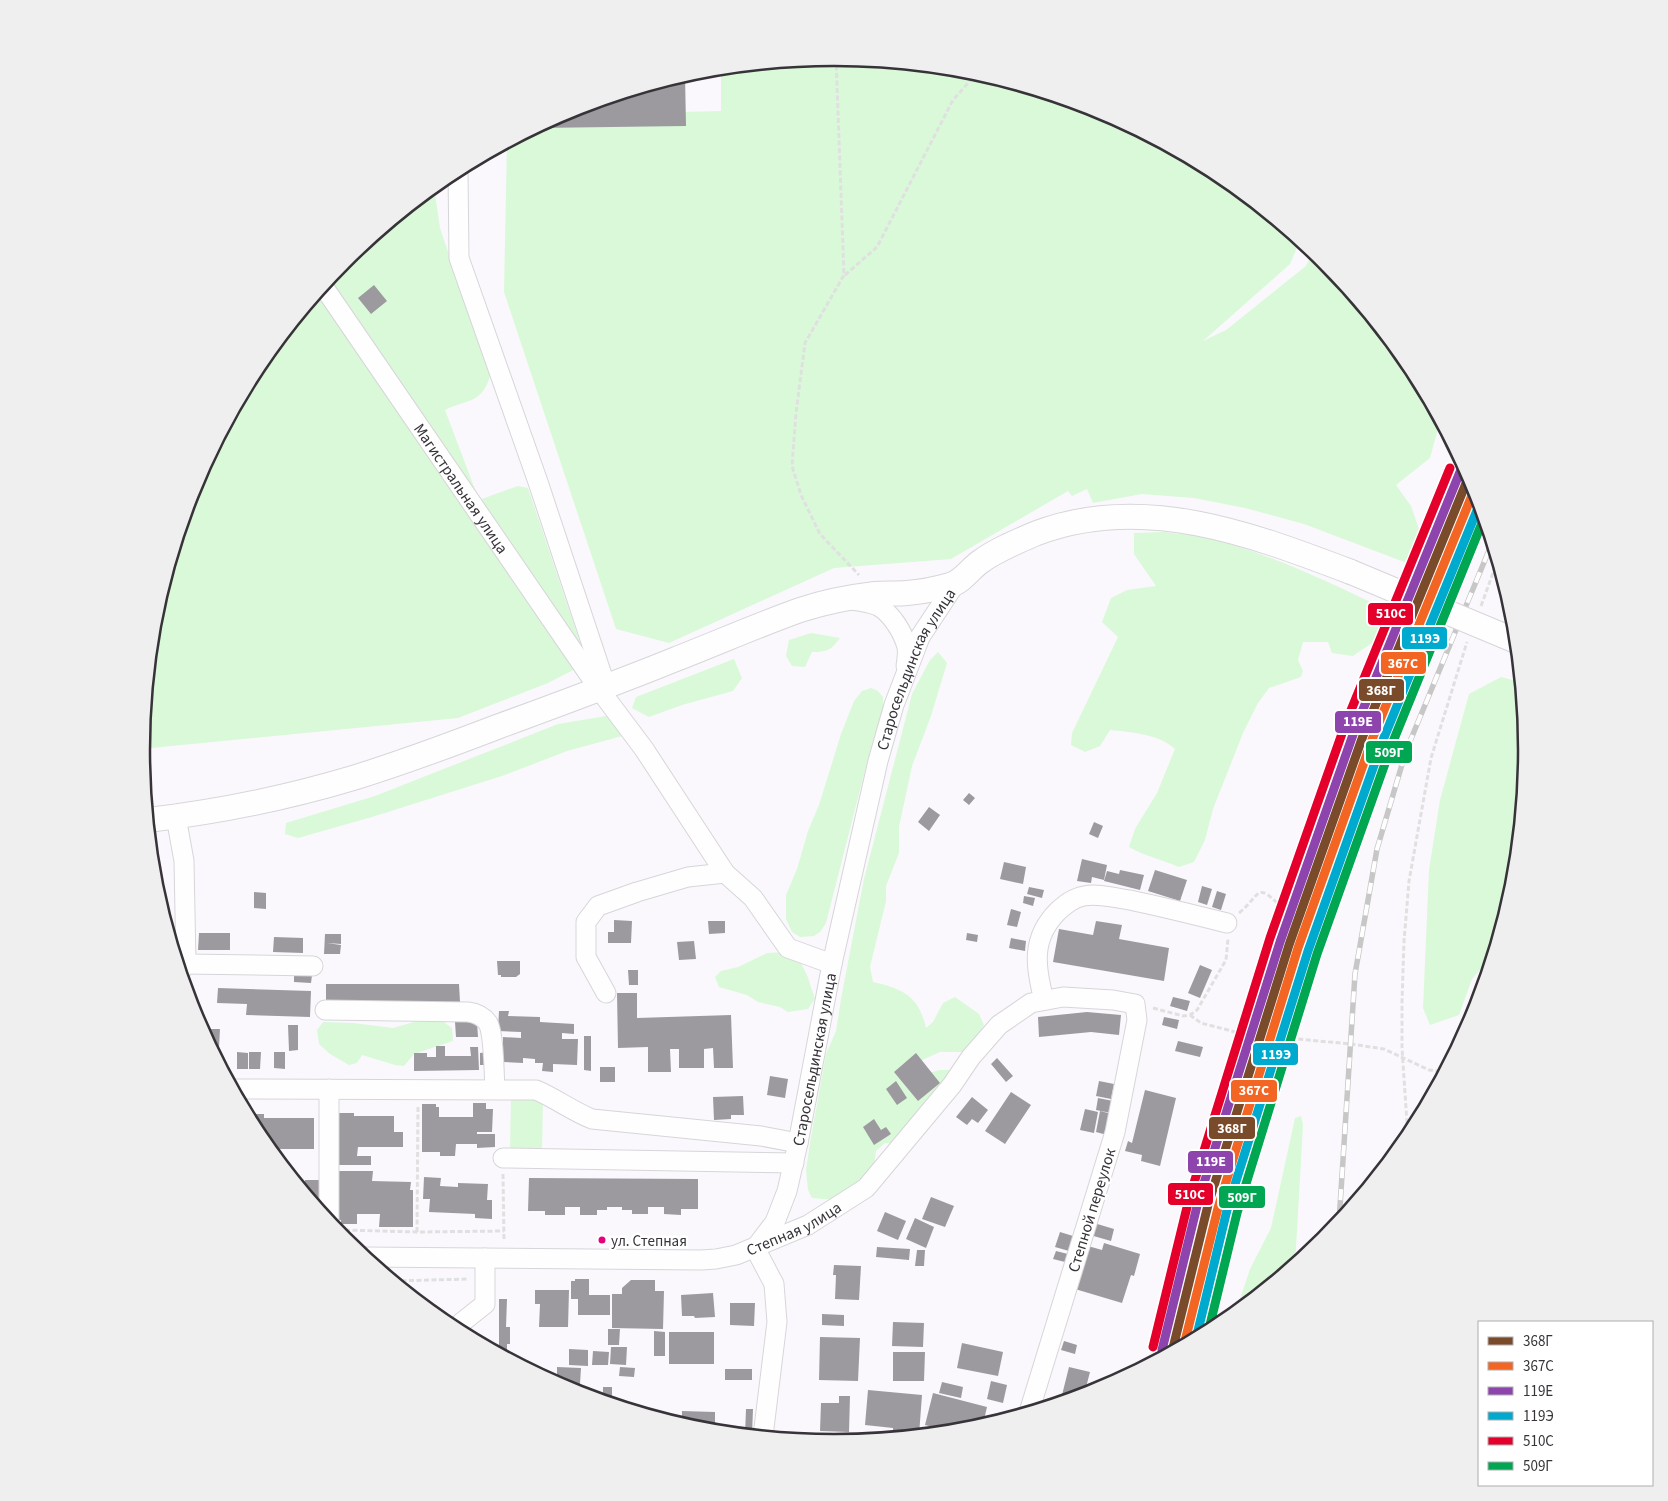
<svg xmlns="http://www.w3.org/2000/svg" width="1668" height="1501" viewBox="0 0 1668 1501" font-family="'Source Sans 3',sans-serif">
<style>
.green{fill:#d9f9d9}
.building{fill:#9c9a9e}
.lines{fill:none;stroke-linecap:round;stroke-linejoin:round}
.minor-casing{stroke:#d7d5d9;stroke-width:21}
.major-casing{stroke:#d7d5d9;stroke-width:26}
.path{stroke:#e0e0e1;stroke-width:3;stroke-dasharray:5 2.5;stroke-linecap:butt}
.minor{stroke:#fefeff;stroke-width:19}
.major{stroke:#fefeff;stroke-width:24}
.rail-casing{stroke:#c7c7c7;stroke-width:5.5}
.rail{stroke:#fff;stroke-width:4;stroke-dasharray:11;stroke-linecap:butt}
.major-bridge-casing{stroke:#d7d5d9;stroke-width:26;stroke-linecap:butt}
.major-bridge{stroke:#fefeff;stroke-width:24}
.rail-1-casing{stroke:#fff;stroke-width:12}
.rail-2-casing{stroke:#fff;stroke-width:12}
.rail-3-casing{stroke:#fff;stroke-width:12}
.rail-4-casing{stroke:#fff;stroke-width:12}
.rail-5-casing{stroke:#fff;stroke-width:12}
.rail-6-casing{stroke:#fff;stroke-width:12}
.rail-1{stroke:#7a4b2a;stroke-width:9}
.rail-2{stroke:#f26522;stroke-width:9}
.rail-3{stroke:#8e44ad;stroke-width:9}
.rail-4{stroke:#00a9ce;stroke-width:9}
.rail-5{stroke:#e4002b;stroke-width:9}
.rail-6{stroke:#00a651;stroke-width:9}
.bus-dot{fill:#e5007d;stroke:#fff;stroke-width:2}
.labels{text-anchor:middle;stroke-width:5;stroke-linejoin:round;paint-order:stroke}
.bus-label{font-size:15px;fill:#373339;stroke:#fff;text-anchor:start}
.street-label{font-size:16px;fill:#373339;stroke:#fff}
.rim{fill:none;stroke:#373339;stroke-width:2.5}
.line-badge{stroke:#fff;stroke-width:2}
.badge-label{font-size:14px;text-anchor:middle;font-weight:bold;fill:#fff}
</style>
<rect width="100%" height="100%" fill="#faf8fc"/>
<path class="green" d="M834,58L969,71L1099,110L1219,174L1300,241L1290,264L1203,341L1226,330L1306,266L1313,251L1324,261L1410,366L1440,421L1430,458L1396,485L1411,506L1419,529L1412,565L1304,524L1245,508L1194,498L1142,494L1093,503L1087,489L1072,496L1068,491L951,559L834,568L669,643L616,629L504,292L507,143L561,115L721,111V69Z
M434,187L440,228L490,376C482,404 467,399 445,410L479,500L518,486L528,488L587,663L548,683L458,718L141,749L154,615L194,485L258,365L344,260Z
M1165,532C1177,534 1191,534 1203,537C1268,552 1328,582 1388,610L1372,643L1353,656L1332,653L1328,642H1303L1298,660L1303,671L1301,677L1269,688L1258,703L1243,733L1213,809L1205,840L1194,862L1179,867C1163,860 1145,856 1129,847L1135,829L1157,793L1175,749C1159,734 1131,732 1110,730L1100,746L1085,752L1071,745L1072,733L1118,637L1102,622L1111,598L1127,590L1156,586L1134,554V533Z
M811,633L840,638C831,650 828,652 812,652L805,667L792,666L786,656L789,640Z
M938,652L947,663L931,716L912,766L899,827V853L886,886V901L870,967L873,982C903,989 919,996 926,1028L933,1022L943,1003L955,997L979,1014L984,1025L975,1040L965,1052H940L920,1061L926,1074L939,1070H955L898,1144L885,1143L876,1151L873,1172L867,1174L835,1200L812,1198L808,1190L806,1170L811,1137L826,1054L836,1031L841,999L864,879L912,694L930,660Z
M734,659L742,678L733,691L682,705L649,717L632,708L636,697Z
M1501,677L1520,682L1527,751L1514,886L1493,955L1472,979L1459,1015L1430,1025L1423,1008L1429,870L1440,800L1469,694Z
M871,688L878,691L883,697V710L872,743L826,923L820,932L814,936L800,937L792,932L786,919V895L797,869L808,831L819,805L841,734L854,701L862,691Z
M606,716L626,735L567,751L505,775L372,817L298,838L285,834L286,823L375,796L558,724Z
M785,952L799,959L807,975L815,999L808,1009L788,1012L780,1007L758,1002L747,995L719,987L715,977L721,971L738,967L767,953Z
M441,1020L452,1028L453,1041L414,1054L404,1066L395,1065L362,1055L357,1063L349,1065L330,1054L319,1044L317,1030L323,1022L353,1023L393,1028L414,1022Z
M511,1097L543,1098L542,1150H510Z
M1301,1116L1303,1125L1295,1265L1235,1314L1250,1269L1271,1228L1295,1118Z"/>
<path class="building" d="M685,75L686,126L535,128L569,110Z
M374,285L387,301L371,314L358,298Z
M969,793L975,798L969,805L963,800Z
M929,807L940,815L929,831L918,822Z
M1094,822L1103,826L1098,838L1089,834Z
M1082,859L1107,865L1104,880L1092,877L1091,883L1077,881Z
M1004,862L1026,867L1023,884L1000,879Z
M1120,870L1144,875L1140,890L1104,881L1107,871L1119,874Z
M1155,870L1187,880L1180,901L1148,891Z
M1202,886L1212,889L1207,905L1198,902Z
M1029,887L1044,890L1042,898L1027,894Z
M1217,891L1226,894L1221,910L1212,907Z
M254,892L266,893V909L254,908Z
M1024,896L1035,898L1033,906L1023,903Z
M1011,909L1021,912L1017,927L1007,925Z
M614,920L632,921L631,943H608V932H614Z
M708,921H725V933L709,934Z
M1096,921L1122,925L1119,939L1169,948L1164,981L1053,962L1059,929L1093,935Z
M199,933H230V950H198Z
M967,933L978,935L977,942L966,940Z
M325,934H341V944L327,943L341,945L340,954H324Z
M274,937L303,938V953L273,952Z
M1011,938L1026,941L1025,951L1009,948Z
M694,941L696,959L679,960L677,942Z
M497,961H520V974L516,977H501V975H498Z
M1200,965L1212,970L1200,998L1188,993Z
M628,970H638V985H629Z
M294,974L312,975L311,983L294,982Z
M326,984H459L460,1002H326Z
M218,988L311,991L310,1017L246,1015L247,1004L217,1003Z
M617,993H637V1018L731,1015L733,1068H714L713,1048L704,1049V1068H679V1049H670L671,1072H648V1047L618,1048Z
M1173,997L1190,1001L1187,1011L1170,1006Z
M499,1011H509L508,1016L540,1017V1022L574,1024V1034L562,1033V1039H578L577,1065L553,1064V1072L542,1071L543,1063H535V1059L523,1058V1063L503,1062V1037L521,1038V1032L498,1031Z
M1087,1012L1121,1015L1119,1035L1091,1032L1039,1037L1038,1017Z
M1164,1017L1179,1020L1177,1029L1162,1025Z
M455,1022H477L478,1037H456Z
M199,1025H203V1029H220L219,1047H210Z
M288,1025H298V1050L289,1051Z
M584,1036H591V1071L584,1070Z
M1178,1041L1203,1047L1200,1057L1175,1051Z
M436,1046H445V1056H471L470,1047H478L479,1070L414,1071V1053H427V1057H436Z
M237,1052L248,1053V1069H237Z
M249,1052H261L260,1069H249Z
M274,1052H285V1069L274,1068Z
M488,1052L489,1065H480V1053Z
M916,1053L940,1083L918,1101L894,1072Z
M997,1058L1013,1076L1006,1082L991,1064Z
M600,1067H615V1082H600Z
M770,1076L788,1079L785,1098L767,1095Z
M896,1081L907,1098L897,1105L886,1089Z
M1099,1081L1114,1084L1111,1099L1096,1096Z
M1145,1090L1176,1098L1160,1166L1141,1161L1142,1155L1125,1151L1128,1141L1132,1143Z
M1011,1092L1031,1105L1005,1144L985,1131Z
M743,1096L744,1115H731V1119L714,1120L713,1097Z
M972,1097L988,1110L978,1123L972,1119L967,1125L956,1117Z
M1098,1098L1113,1101L1111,1113L1096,1110Z
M473,1103H486V1109H493L492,1132H477V1134H495V1147L477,1148V1144H456L455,1156H440V1152H422V1104H436V1107H439V1117H473Z
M1085,1109L1098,1112L1094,1133L1080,1130Z
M1100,1111L1112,1114L1107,1135L1096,1132Z
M338,1113H354V1116H394V1132H403V1147H358L357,1156H371V1165H338Z
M249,1114H264V1118H314V1149H269L258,1135L249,1118Z
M874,1119L881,1130L886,1127L891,1134L874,1145L863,1127Z
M337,1171H373L372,1181L411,1182L410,1190H413V1227H379L380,1214H357V1224H341V1220H338Z
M424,1177L441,1178L440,1186L458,1187V1183L488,1184L487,1200H492V1219L475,1218V1214L429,1212L430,1199H423Z
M529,1178L698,1179V1209H681V1215L664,1214V1207H648V1214H632V1210H622V1207H607V1210H597V1215H580V1207H565V1215H545V1211H528Z
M305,1180H324L320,1211L299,1186H304Z
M931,1197L954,1206L945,1227L922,1219Z
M885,1212L906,1221L898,1240L877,1231Z
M915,1218L934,1227L926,1248L906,1239Z
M1094,1223L1114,1229L1111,1241L1090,1235Z
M1060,1232L1073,1236L1069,1251L1055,1247Z
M1104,1243L1140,1254L1134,1276L1131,1275L1122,1303L1075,1289L1088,1246L1102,1250Z
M877,1247L910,1249L909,1260L876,1257Z
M917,1250H925L924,1266H915Z
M1056,1251L1068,1254L1065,1262L1053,1259Z
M834,1265L861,1266L859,1300L835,1299L836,1275H833Z
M575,1279H589V1295H610V1315H578V1299H571V1281H575Z
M631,1280H655V1291H664L663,1329L612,1328V1294H622V1288Z
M535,1290H569L568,1327H539L540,1304H535Z
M713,1293L715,1317L695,1318L694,1316H682L681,1295Z
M499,1299H507L506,1327H510V1344H507V1351H499Z
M730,1303H755L754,1326L730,1325Z
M822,1314L844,1315V1326L822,1325Z
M893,1322L924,1323L923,1347L892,1346Z
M608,1329H620L619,1345H608Z
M654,1331L665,1332V1356H654Z
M669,1332H714V1364H669Z
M820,1337L860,1338L858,1381L819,1380Z
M1064,1341L1077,1345L1075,1354L1061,1350Z
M962,1343L1003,1352L998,1376L957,1368Z
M611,1347H627L626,1365L610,1364Z
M569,1349L588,1350V1366L569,1365Z
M593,1351L609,1352L608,1365H592Z
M893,1352H925L924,1381H893Z
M557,1367L581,1368L580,1384L557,1383Z
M620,1367L635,1368L634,1377L619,1376Z
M1069,1367L1090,1372L1084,1395L1060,1403Z
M725,1369H752V1380H725Z
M991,1381L1007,1385L1003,1403L987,1399Z
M942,1382L963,1387L961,1398L939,1393Z
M603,1387H612V1403L603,1401Z
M868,1390L922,1395L919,1435L902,1437L893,1435V1428L865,1425Z
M933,1393L987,1407L983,1424L971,1421L970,1430L953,1432L925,1425Z
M839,1396H850L849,1432L820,1431L821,1403H839Z
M632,1409L649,1410L648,1415L632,1410Z
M746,1409H753L752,1435H745Z
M682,1411L715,1412V1432L699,1430L682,1425Z
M666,1418L677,1419V1424L666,1420Z
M973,1423L984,1426L972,1429Z"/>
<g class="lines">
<defs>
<g id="minor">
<path d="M458,170L459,258L538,482L606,687"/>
<path id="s1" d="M323,286L599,689L644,749L725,873L753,898L788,948L832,964"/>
<path d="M851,600C860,601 869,602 878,606C891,613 903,632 907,647C908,653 907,660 906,666"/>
<path d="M176,817L184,861L186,964L180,972"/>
<path d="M186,964L313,966"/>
<path d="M606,993L586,957V922L598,906L637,892L688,877L725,873"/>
<path d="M1044,1000C1035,966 1031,938 1058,911C1066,904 1073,898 1084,896C1099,893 1115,898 1130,900C1163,907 1195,915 1227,923"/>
<path d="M325,1010L468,1012C476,1013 483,1016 488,1023C494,1034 494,1075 495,1089"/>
<path d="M233,1089L536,1090C555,1098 572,1111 592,1119L761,1136L798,1143"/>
<path d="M503,1158L794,1163"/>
<path d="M329,1222V1089"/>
<path id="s2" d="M756,1247L775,1222L787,1191L798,1143L832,964L878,761L894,705L920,637L955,584"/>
<path d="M755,1248L774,1284L777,1322L763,1436"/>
<path id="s3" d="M364,1257L701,1260L716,1259L736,1255L808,1225L866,1188L952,1085L971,1057L999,1025L1031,1003L1063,997L1113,1000L1135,1004L1137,1020L1115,1132L1029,1412"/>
<path d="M461,1323L485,1304V1258"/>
</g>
<path id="major" d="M148,820C217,812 286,798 353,778C402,763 450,745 497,727C557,705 617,683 676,659C717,643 758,625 800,610C824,602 850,597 875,594C885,593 896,594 907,593C921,592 936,589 950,585C962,582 970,569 980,562C996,550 1018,541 1037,533C1143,493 1251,534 1351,572"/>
</defs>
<use href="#minor" class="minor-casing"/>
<use href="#major" class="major-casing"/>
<path class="path" d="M836,58L844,275L805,343L796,413L792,466L801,495L820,534L859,575
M845,275L877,247L953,100L977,73
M1481,606L1497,562
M1239,913C1262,894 1255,880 1283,909
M1153,1008L1183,1016L1190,1015L1197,1010L1226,960L1228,939
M1190,1015L1201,1023L1243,1034L1351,1044L1384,1049L1429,1070L1444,1072
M1408,1138L1402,1048V1002L1404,941L1409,881L1431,758L1467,642
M503,1174L504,1240
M345,1230L417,1232L504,1231
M417,1232L418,1105
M394,1281L468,1279"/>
<use href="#minor" class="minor"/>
<use href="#major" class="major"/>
<defs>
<path id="rail" d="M1339,1222L1355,974L1377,849L1406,751L1492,543"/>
</defs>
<use href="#rail" class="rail-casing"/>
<use href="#rail" class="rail"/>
<defs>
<path id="major-bridge" d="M1351,572L1516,641"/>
</defs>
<use href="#major-bridge" class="major-bridge-casing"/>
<use href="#major-bridge" class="major-bridge"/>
<defs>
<path id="rail-1" d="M1172,1352L1208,1205L1289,945L1364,733L1469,476"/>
<path id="rail-2" d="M1184,1345L1218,1208L1298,948L1373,737L1475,488"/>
<path id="rail-3" d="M1162,1350L1198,1202L1280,942L1355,729L1460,472"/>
<path id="rail-4" d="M1196,1339L1227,1210L1308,951L1383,740L1480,503"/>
<path id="rail-5" d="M1153,1347L1189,1199L1270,938L1345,725L1450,468"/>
<path id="rail-6" d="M1208,1333L1237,1213L1317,954L1392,744L1484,518"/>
</defs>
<use href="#rail-1" class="rail-1-casing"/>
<use href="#rail-2" class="rail-2-casing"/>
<use href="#rail-3" class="rail-3-casing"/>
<use href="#rail-4" class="rail-4-casing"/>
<use href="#rail-5" class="rail-5-casing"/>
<use href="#rail-6" class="rail-6-casing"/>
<use href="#rail-1" class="rail-1"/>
<use href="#rail-2" class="rail-2"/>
<use href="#rail-3" class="rail-3"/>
<use href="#rail-4" class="rail-4"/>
<use href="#rail-5" class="rail-5"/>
<use href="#rail-6" class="rail-6"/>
</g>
<circle class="bus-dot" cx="602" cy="1240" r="4.5"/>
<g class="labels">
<g class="bus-label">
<text x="611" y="1246">ул. Степная</text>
</g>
<g class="street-label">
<text dy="6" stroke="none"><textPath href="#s1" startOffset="245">Магистральная улица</textPath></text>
<text dy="6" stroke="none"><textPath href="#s2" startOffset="604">Старосельдинская улица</textPath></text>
<text dy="6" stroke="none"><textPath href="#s2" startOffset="199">Старосельдинская улица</textPath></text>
<text transform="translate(1091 1210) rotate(-73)" y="6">Степной переулок</text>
<text dy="6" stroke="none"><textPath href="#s3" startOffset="436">Степная улица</textPath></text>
</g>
</g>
<path d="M0 0H1668V1501H0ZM150 750a684 684 0 1 1 1368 0a684 684 0 1 1-1368 0Z" fill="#efefef" fill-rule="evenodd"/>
<path class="rim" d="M150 750a684 684 0 1 1 1368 0a684 684 0 1 1-1368 0Z"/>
<g class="line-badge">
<rect x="1367" y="602" width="47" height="24" rx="5" fill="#e4002b"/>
<rect x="1401" y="626" width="47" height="24" rx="5" fill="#00a9ce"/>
<rect x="1380" y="651" width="47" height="24" rx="5" fill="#f26522"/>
<rect x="1358" y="678" width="47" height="24" rx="5" fill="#7a4b2a"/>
<rect x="1334" y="710" width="48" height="24" rx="5" fill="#8e44ad"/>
<rect x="1365" y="740" width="48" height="24" rx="5" fill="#00a651"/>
<rect x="1252" y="1042" width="47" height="24" rx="5" fill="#00a9ce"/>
<rect x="1230" y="1079" width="48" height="24" rx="5" fill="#f26522"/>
<rect x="1208" y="1116" width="48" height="24" rx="5" fill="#7a4b2a"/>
<rect x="1187" y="1150" width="47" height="24" rx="5" fill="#8e44ad"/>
<rect x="1167" y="1182" width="47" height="24" rx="5" fill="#e4002b"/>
<rect x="1218" y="1185" width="48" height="24" rx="5" fill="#00a651"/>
</g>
<g class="badge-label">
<text x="1391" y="618">510С</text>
<text x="1425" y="643">119Э</text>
<text x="1403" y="668">367С</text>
<text x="1381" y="695">368Г</text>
<text x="1358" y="726">119Е</text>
<text x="1389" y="757">509Г</text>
<text x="1276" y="1059">119Э</text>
<text x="1254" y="1095">367С</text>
<text x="1232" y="1133">368Г</text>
<text x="1211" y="1166">119Е</text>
<text x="1190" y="1199">510С</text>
<text x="1242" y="1202">509Г</text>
</g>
<rect x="1478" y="1321" width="175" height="165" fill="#ffffff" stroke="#afadb0"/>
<rect x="1488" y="1337" width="25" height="8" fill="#7a4b2a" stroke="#afadb0"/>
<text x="1523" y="1346" font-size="15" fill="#373339">368Г</text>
<rect x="1488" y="1362" width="25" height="8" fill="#f26522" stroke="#afadb0"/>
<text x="1523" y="1371" font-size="15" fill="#373339">367С</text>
<rect x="1488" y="1387" width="25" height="8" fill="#8e44ad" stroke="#afadb0"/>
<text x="1523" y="1396" font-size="15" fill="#373339">119Е</text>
<rect x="1488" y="1412" width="25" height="8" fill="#00a9ce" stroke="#afadb0"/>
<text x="1523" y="1421" font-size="15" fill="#373339">119Э</text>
<rect x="1488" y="1437" width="25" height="8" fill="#e4002b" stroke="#afadb0"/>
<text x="1523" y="1446" font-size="15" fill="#373339">510С</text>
<rect x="1488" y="1462" width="25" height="8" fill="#00a651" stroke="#afadb0"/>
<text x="1523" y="1471" font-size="15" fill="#373339">509Г</text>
</svg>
